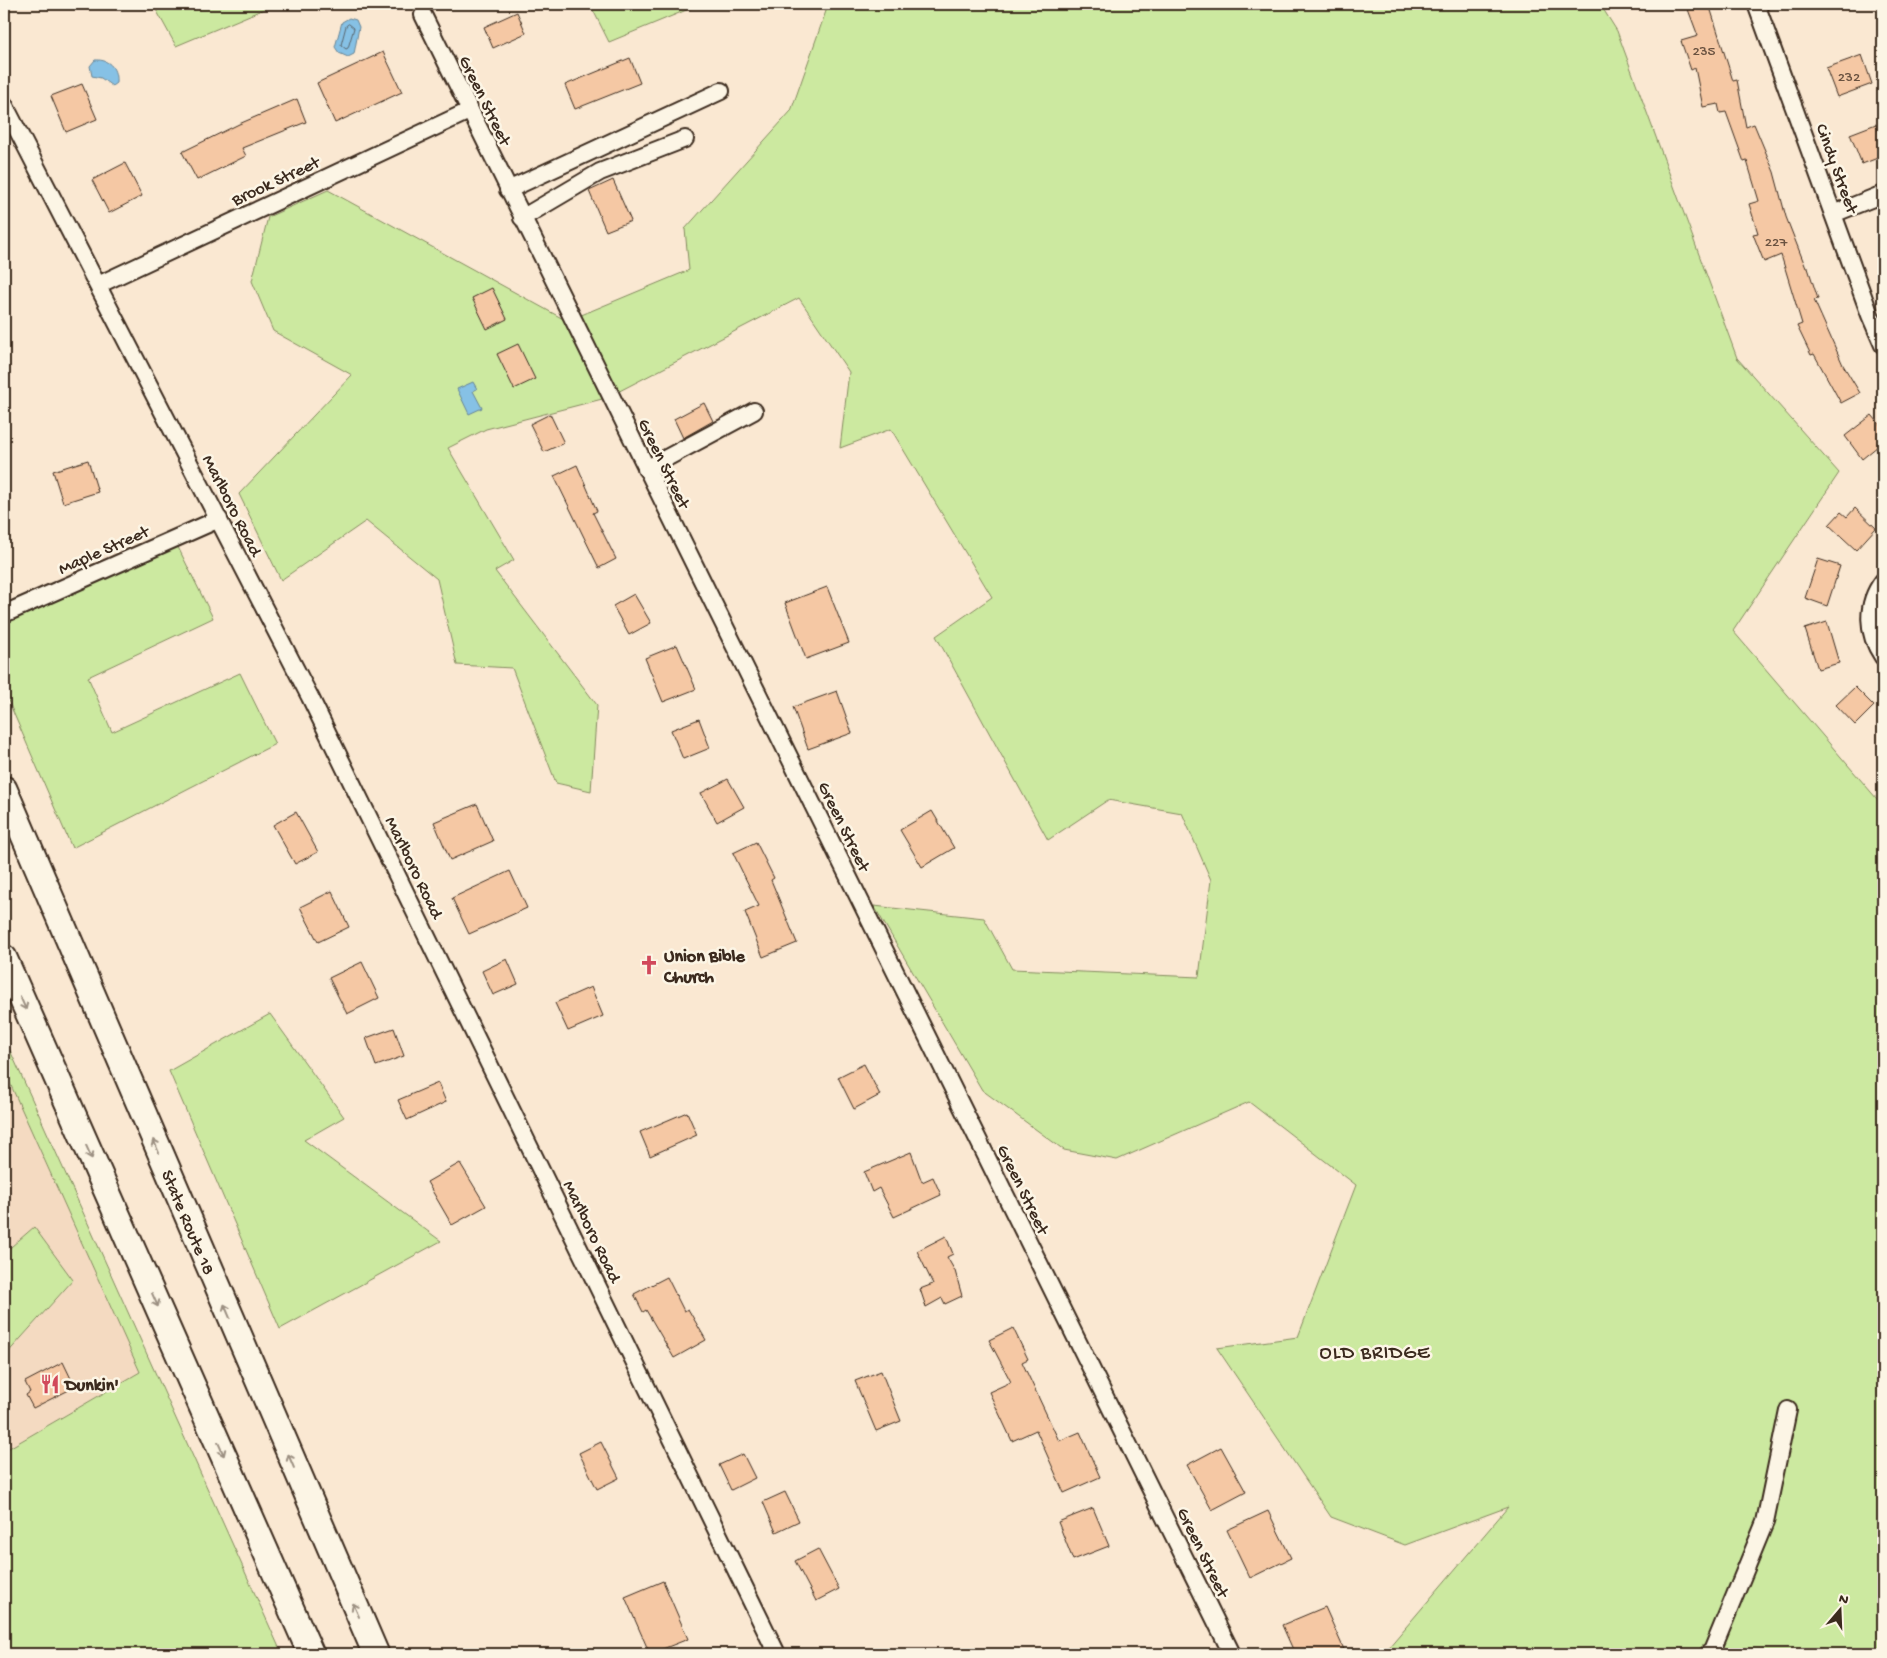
<svg xmlns="http://www.w3.org/2000/svg" width="1887" height="1658" viewBox="0 0 1887 1658" font-family="'Gochi Hand',sans-serif">
<style>
.built{fill:#f4dac1}
.green{fill:#cce9a0;stroke:#848a5f}
.water{fill:#86c1e5;stroke:#688595}
.lines{fill:none;stroke-linecap:round;stroke-linejoin:round}
.shore{stroke:#59666e;stroke-width:1}
.building{fill:#f5c8a4;stroke:#3b2a1e}
.minor-casing{stroke:#3b2a1e;stroke-width:20}
.highway-casing{stroke:#3b2a1e;stroke-width:29}
.minor{stroke:#fcf5e5;stroke-width:16}
.highway{stroke:#fcf5e5;stroke-width:25}
.oneway{stroke:#9c9082}
.labels{text-anchor:middle;stroke-width:5;stroke-linejoin:round;paint-order:stroke}
.number-label{font-size:15px;fill:#6a5240}
.street-label{font-size:18px;fill:#3b2a1e;stroke:#fcf5e5}
.poi-label{font-size:18px;font-weight:bold;fill:#3b2a1e;stroke:#fcf5e5;text-anchor:start}
.quarter-label{font-size:20px;letter-spacing:1px;fill:#3b2a1e;stroke:#fcf5e5}
</style>
<rect width="100%" height="100%" fill="#fae8d2"/>
<filter id="ink" filterUnits="userSpaceOnUse"><feTurbulence type="fractalNoise" baseFrequency=".02" numOctaves="2"/><feDisplacementMap in="SourceGraphic" scale="10" xChannelSelector="R" yChannelSelector="G"/><feConvolveMatrix kernelMatrix="1 2 1 2 8 2 1 2 1" color-interpolation-filters="sRGB"/></filter>
<g filter="url(#ink)">
<path class="built" d="M4,1070L140,1372L4,1451V1357L73,1280L34,1228L4,1253Z"/>
<path class="green" d="M153,4H276L176,46Z
M590,4H701L609,42Z
M822,4H1600L1617,31L1737,358L1839,473L1733,631L1883,806V1654H1383L1508,1507L1405,1545L1331,1517L1217,1348L1298,1337L1356,1185L1249,1102L1117,1160L1064,1150L982,1090L874,906L984,918L1012,969L1199,977L1211,880L1182,813L1108,800L1048,840L936,636L992,597L891,429L840,448L849,372L799,298L606,398L486,429L448,448L514,560L495,571L597,705L591,791L556,783L512,668L457,665L437,579L366,521L281,580L239,494L352,375L273,331L252,281L268,217L328,190L567,321L689,270L685,229L791,111L826,11Z
M174,539L213,618L88,677L112,732L240,673L275,744L72,848L4,691V618Z
M270,1014L344,1117L304,1140L441,1241L280,1329L169,1071Z
M4,1037L282,1654H4V1451L140,1372L4,1070Z
M34,1227L73,1280L4,1357V1253Z"/>
<path class="water" d="M349,18L356,20L359,27L354,54L348,57L339,53L335,47L342,22Z
M95,60C111,59 117,70 116,83L112,86L101,78L92,76L90,66Z
M473,382L477,389L473,391L482,408L469,414L457,389Z"/>
<g class="lines">
<path class="shore" d="M349,24L354,28L348,48L346,49L341,45L346,26Z"/>
</g>
<path class="building" d="M1686,4H1709L1733,81L1737,80L1746,127L1754,124L1774,172L1786,217L1806,268H1808L1818,299L1814,300L1843,365L1860,393L1841,403L1814,354L1811,355L1797,326L1802,324L1781,255L1764,262L1753,234L1758,233L1749,204L1759,201L1747,161L1744,162L1726,112L1720,113L1718,104L1703,107L1695,68L1691,70L1681,41L1698,36Z
M517,12L526,33L493,48L484,27Z
M383,52L402,92L335,123L317,83Z
M1862,55L1872,84L1837,97L1826,68Z
M630,58L640,83L575,109L565,85Z
M82,84L97,119L66,132L51,96Z
M297,99L306,122L242,148L246,156L197,180L182,152L239,124Z
M1876,124L1883,143V156L1862,164L1850,134Z
M125,163L142,196L109,213L92,180Z
M613,180L631,221L606,231L589,191Z
M492,288L507,319L487,329L472,298Z
M518,344L535,379L514,389L497,354Z
M704,403L713,421L683,438L674,419Z
M550,414L564,443L544,452L530,424Z
M1872,415L1883,428V442L1862,459L1845,436Z
M88,460L98,492L63,503L53,471Z
M577,465L597,511L593,513L616,559L599,568L554,476Z
M1855,508L1876,528L1856,550L1829,525L1841,512L1847,517Z
M1818,559L1840,566L1827,606L1805,598Z
M827,587L849,643L806,659L785,603Z
M634,594L651,623L629,635L613,606Z
M1827,622L1839,663L1818,669L1805,629Z
M677,645L696,689L663,702L645,658Z
M1855,687L1874,706L1855,725L1836,705Z
M837,691L852,733L808,749L793,707Z
M699,719L710,748L683,759L671,730Z
M728,779L744,807L717,822L701,793Z
M477,804L493,841L450,860L434,822Z
M932,811L954,848L922,867L900,830Z
M296,812L318,852L295,864L273,825Z
M756,842L774,878L771,880L797,943L763,957L745,912L759,906L733,853Z
M510,871L527,908L469,934L452,898Z
M332,891L349,927L318,942L300,907Z
M507,959L518,984L493,995L482,971Z
M362,962L379,998L347,1014L329,978Z
M591,987L603,1016L568,1031L555,1003Z
M394,1028L404,1056L376,1066L366,1038Z
M864,1064L880,1095L854,1109L838,1077Z
M438,1083L446,1102L407,1120L398,1100Z
M687,1112L697,1135L650,1156L640,1132Z
M911,1152L922,1182L933,1177L941,1195L894,1217L879,1188L872,1192L864,1172Z
M460,1163L486,1206L452,1225L427,1182Z
M946,1236L953,1254L947,1257L955,1271L962,1296L945,1304L942,1298L926,1307L920,1289L933,1284L917,1251Z
M667,1277L684,1311L688,1309L706,1340L674,1358L646,1310L643,1312L634,1294Z
M1013,1328L1028,1359L1022,1362L1059,1441L1080,1432L1100,1477L1064,1493L1036,1430L1012,1441L989,1392L1011,1382L989,1340Z
M63,1362L75,1387L33,1408L26,1395L30,1392L25,1382Z
M881,1371L901,1421L876,1431L855,1381Z
M601,1442L619,1478L597,1489L579,1453Z
M1221,1447L1246,1492L1212,1510L1187,1465Z
M743,1454L755,1478L731,1490L719,1465Z
M785,1492L799,1521L776,1532L763,1502Z
M1093,1508L1109,1546L1073,1560L1058,1522Z
M1268,1511L1291,1558L1250,1578L1227,1530Z
M818,1549L839,1589L816,1601L795,1561Z
M663,1581L688,1639L650,1654L625,1597Z
M1325,1607L1346,1654H1295L1282,1625Z"/>
<g class="lines">
<defs>
<path id="minor" d="M1756,4L1870,315L1883,345
M423,15L1232,1654
M4,104L310,697L777,1654
M508,190L721,91
M1833,214L1883,194
M522,218L600,172L685,139
M98,285L469,111
M646,469L754,411
M1883,581C1865,605 1867,634 1883,657
M4,614L219,519
M1708,1654L1712,1651L1765,1522L1788,1410"/>
<path id="highway" d="M4,789L376,1654
M4,958L311,1654"/>
</defs>
<use href="#minor" class="minor-casing"/>
<use href="#highway" class="highway-casing"/>
<use href="#minor" class="minor"/>
<use href="#highway" class="highway"/>
</g>
<defs><path id="oneway-shaft" d="M-6 0H5M1.5-3L5.5 0L1.5 3" fill="none" stroke-width="1.6" stroke-linecap="round" stroke-linejoin="round" transform="scale(1.25)"/></defs>
<g class="oneway">
<use href="#oneway-shaft" transform="translate(23 1003) rotate(66)"/>
<use href="#oneway-shaft" transform="translate(156 1146) rotate(-113)"/>
<use href="#oneway-shaft" transform="translate(89 1152) rotate(66)"/>
<use href="#oneway-shaft" transform="translate(155 1300) rotate(66)"/>
<use href="#oneway-shaft" transform="translate(227 1311) rotate(-113)"/>
<use href="#oneway-shaft" transform="translate(221 1449) rotate(66)"/>
<use href="#oneway-shaft" transform="translate(291 1461) rotate(-113)"/>
<use href="#oneway-shaft" transform="translate(356 1610) rotate(-114)"/>
</g>
</g>
<defs>
<symbol id="church-bare" viewBox="-9 -9 18 18"><path d="M-1.2-6h2.4v3.5h3.3v2.4h-3.3V6h-2.4V-.1h-3.3v-2.4h3.3Z" fill="#d1495b" stroke="#fcf5e5" stroke-width="2.5" paint-order="stroke"/></symbol>
<symbol id="restaurant-bare" viewBox="-9 -9 18 18"><path d="M-5-6h1v4h1v-4h1v4h1v-4h1v5L-1.5 .5V6h-2V.5L-5-1ZM5-6V6H3V1.5H1.5Q1.5-4 5-6Z" fill="#d1495b" stroke="#fcf5e5" stroke-width="2.5" paint-order="stroke"/></symbol>
</defs>
<g fill-rule="evenodd">
<use href="#church-bare" x="635" y="951" width="28" height="28"/>
<use href="#restaurant-bare" x="36" y="1370" width="28" height="28"/>
</g>
<g class="labels">
<g class="number-label">
<text x="1704" y="55">235</text>
<text x="1849" y="81">232</text>
<text x="1776" y="246">227</text>
</g>
<g class="street-label">
<text transform="translate(486 100) rotate(64)" y="6">Green Street</text>
<text transform="translate(1838 168) rotate(70)" y="6">Cindy Street</text>
<text transform="translate(275 180) rotate(-25)" y="6">Brook Street</text>
<text transform="translate(665 463) rotate(64)" y="6">Green Street</text>
<text transform="translate(233 505) rotate(63)" y="6">Marlboro Road</text>
<text transform="translate(103 549) rotate(-24)" y="6">Maple Street</text>
<text transform="translate(845 826) rotate(64)" y="6">Green Street</text>
<text transform="translate(415 867) rotate(64)" y="6">Marlboro Road</text>
<text transform="translate(1024 1189) rotate(64)" y="6">Green Street</text>
<text transform="translate(189 1222) rotate(67)" y="6">State Route 18</text>
<text transform="translate(593 1231) rotate(64)" y="6">Marlboro Road</text>
<text transform="translate(1204 1552) rotate(64)" y="6">Green Street</text>
</g>
<g class="poi-label">
<text x="664" y="961">Union Bible<tspan x="664" dy="21">Church</tspan></text>
<text x="65" y="1390">Dunkin'</text>
</g>
<g class="quarter-label">
<text x="1375" y="1358">OLD BRIDGE</text>
</g>
</g>
<rect width="1887" height="1658" fill="none" stroke="#fcf5e5" stroke-width="20"/>
<rect x="10" y="10" width="1867" height="1638" fill="none" stroke="#3b2a1e" stroke-width="2" filter="url(#ink)"/>
<g transform="translate(1840 1610) rotate(19)" stroke="#fcf5e5" stroke-width="4" paint-order="stroke">
<path d="M0-4L9 19L0 12L-9 19Z" fill="#3b2a1e"/>
<text y="-8" font-size="14" font-weight="bold" text-anchor="middle" fill="#3b2a1e">N</text>
</g>
</svg>
